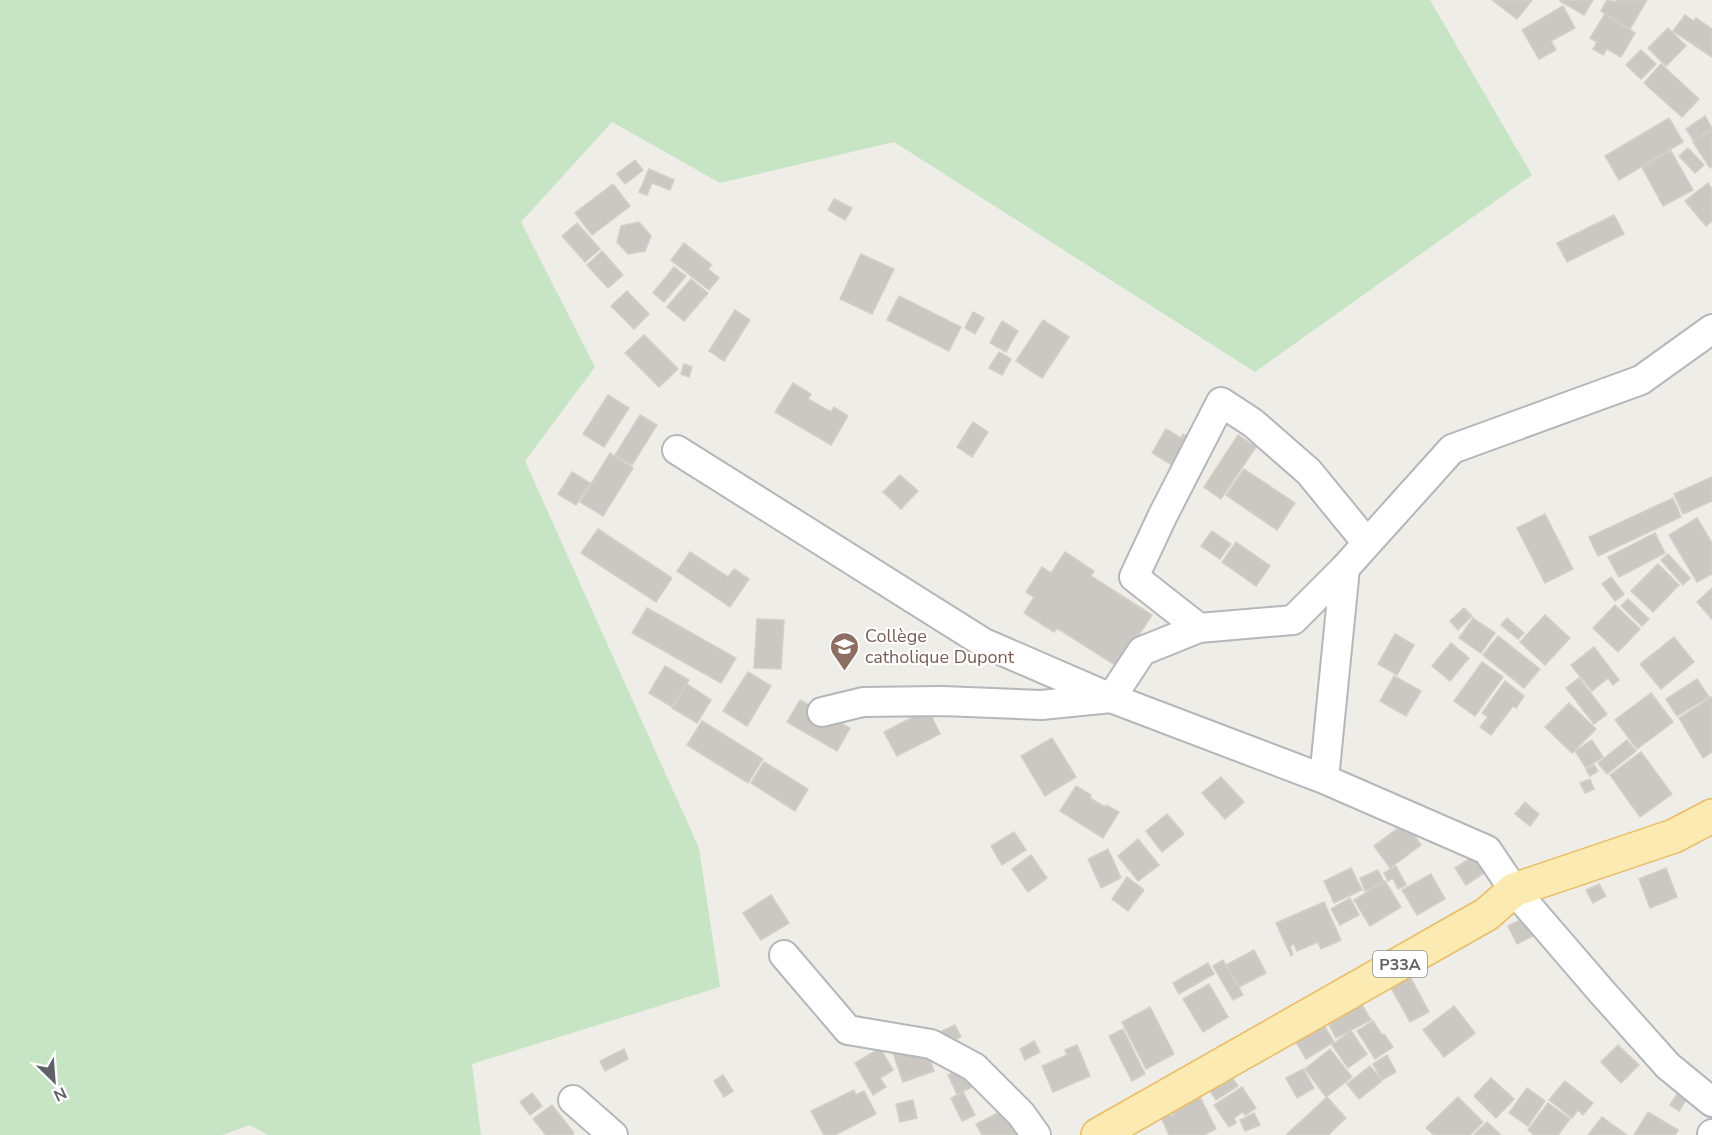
<svg xmlns="http://www.w3.org/2000/svg" width="1712" height="1135" viewBox="0 0 1712 1135" font-family="'Nunito Sans',sans-serif">
<style>
.green{fill:#c7e5c5}
.building{fill:#cbc8c4;stroke:#d4cec5;stroke-width:1.5}
.lines{fill:none;stroke-linecap:round;stroke-linejoin:round}
.minor-casing{stroke:#b4b7ba;stroke-width:32}
.major-casing{stroke:#eabc65;stroke-width:36}
.minor{stroke:#fff;stroke-width:28}
.major{stroke:#fbeab1;stroke-width:33}
.labels{text-anchor:middle;stroke-width:4.5;stroke-linejoin:round;paint-order:stroke}
.shield{fill:#fff;stroke:#8e9194;stroke-width:1.5}
.shield-label{font-size:16px;font-weight:bold;fill:#5e6266}
.education-label{font-size:18px;fill:#785e54;stroke:#fff;text-anchor:start}
</style>
<rect width="100%" height="100%" fill="#efede7"/>
<path class="green" d="M0,0H1430L1532,175L1255,372L894,142L720,183L612,122L521,222L595,367L525,461L699,848L720,987L472,1064L481,1135H268L250,1125L222,1135H0Z"/>
<path class="building" d="M1492,0H1532L1517,19Z
M1560,0H1593L1584,15L1560,1Z
M1607,0L1615,2L1616,0H1647L1630,29L1601,11Z
M1563,6L1575,28L1551,41L1556,50L1539,59L1522,30Z
M1605,14L1635,33L1621,57L1607,49L1603,55L1593,49L1597,42L1590,38Z
M1685,15L1694,21L1696,18L1712,29V57L1673,31Z
M1668,28L1686,46L1666,66L1648,48Z
M1641,50L1656,64L1641,79L1626,65Z
M1661,64L1699,99L1682,117L1644,83Z
M1705,116L1712,128L1694,141L1686,129Z
M1669,118L1683,142L1619,180L1605,156Z
M1712,129V166L1710,168L1693,142Z
M1688,148L1704,165L1695,173L1679,156Z
M1671,151L1693,190L1663,206L1642,167Z
M635,160L643,170L625,184L617,174Z
M649,169L674,180L670,190L652,183L647,195L639,192Z
M1708,183L1712,189V221L1706,226L1685,201Z
M613,184L630,206L592,235L575,213Z
M834,199L852,208L845,220L828,210Z
M1614,215L1624,234L1567,262L1557,243Z
M639,222L651,236L645,251L628,254L617,242L621,226Z
M577,223L600,249L585,262L562,236Z
M684,243L712,265L708,269L719,278L709,290L671,260Z
M602,251L623,275L608,288L587,265Z
M861,254L894,269L872,314L840,299Z
M674,267L686,276L664,302L653,293Z
M691,279L708,293L684,321L667,307Z
M627,291L649,314L634,329L611,306Z
M899,296L961,327L949,351L887,320Z
M735,310L750,320L724,361L709,351Z
M973,312L984,318L975,334L965,328Z
M1043,320L1069,337L1042,378L1016,361Z
M1002,321L1018,331L1006,352L990,343Z
M644,335L678,369L659,387L625,353Z
M999,352L1011,359L1002,375L989,368Z
M684,364L692,367L689,377L681,374Z
M793,383L811,394L808,399L831,412L834,407L848,416L831,445L775,412Z
M608,395L629,408L604,447L583,434Z
M640,415L657,425L632,465L615,455Z
M973,422L988,432L972,457L957,447Z
M1166,429L1181,438L1183,434L1193,439L1182,471L1152,453Z
M1238,435L1256,447L1221,499L1204,487Z
M610,453L633,468L603,516L580,502Z
M1244,469L1295,503L1277,530L1226,495Z
M572,472L590,483L576,505L558,494Z
M900,475L918,491L901,509L883,492Z
M1712,477V501L1683,514L1674,494Z
M1673,498L1681,517L1598,556L1589,537Z
M1545,514L1573,569L1545,583L1517,528Z
M1697,518L1712,543V574L1697,582L1669,535Z
M598,529L672,578L656,602L581,553Z
M1212,531L1231,544L1220,559L1201,546Z
M1655,533L1665,553L1619,577L1608,557Z
M1236,542L1270,566L1256,586L1222,562Z
M690,552L728,577L734,569L749,579L730,607L677,571Z
M1065,552L1094,571L1091,576L1152,615L1118,667L1057,628L1054,632L1024,613L1034,597L1026,592L1042,567L1051,573Z
M1668,554L1690,578L1683,585L1661,560Z
M1658,564L1679,585L1653,612L1631,591Z
M1611,577L1624,594L1615,601L1602,584Z
M1712,588V619L1697,602Z
M1628,599L1649,619L1642,626L1621,606Z
M1615,605L1640,629L1618,652L1593,628Z
M647,608L736,658L721,683L632,633Z
M1464,608L1472,616L1458,630L1450,621Z
M1545,615L1570,638L1545,665L1520,642Z
M1473,618L1495,633L1481,653L1459,638Z
M1507,618L1524,633L1518,639L1501,625Z
M757,619L784,620L781,669L754,668Z
M1395,634L1414,645L1397,675L1378,664Z
M1498,636L1540,669L1524,688L1483,655Z
M1674,637L1694,662L1661,689L1640,664Z
M1451,643L1469,658L1450,681L1432,666Z
M1594,647L1619,680L1613,685L1608,678L1592,691L1571,665Z
M1482,662L1503,677L1475,716L1454,701Z
M665,666L689,680L672,707L649,693Z
M748,672L771,686L747,726L723,711Z
M1394,676L1421,691L1406,716L1380,701Z
M1579,678L1607,714L1594,724L1566,688Z
M1697,679L1709,697L1677,716L1666,699Z
M1505,681L1524,696L1516,708L1513,706L1491,735L1480,727L1488,717L1482,713Z
M687,684L711,700L697,723L672,708Z
M1651,693L1673,722L1637,749L1615,720Z
M1712,697V752L1703,758L1679,718Z
M800,700L850,728L837,751L787,722Z
M1569,703L1596,729L1572,753L1545,727Z
M928,709L940,734L897,756L884,732Z
M702,721L763,759L748,783L687,745Z
M1052,738L1076,777L1045,796L1021,756Z
M1592,740L1603,757L1586,768L1575,751Z
M1627,740L1636,751L1607,774L1598,763Z
M1641,752L1672,794L1640,817L1610,775Z
M764,762L808,789L795,811L751,783Z
M1594,765L1598,771L1590,776L1586,770Z
M1221,777L1244,802L1225,819L1202,793Z
M1590,779L1594,789L1585,793L1580,783Z
M1076,786L1091,795L1090,798L1105,807L1106,805L1119,812L1103,838L1060,811Z
M1525,802L1539,814L1530,826L1515,814Z
M1167,814L1184,834L1162,852L1146,831Z
M1405,823L1421,845L1390,868L1374,846Z
M1014,832L1026,850L1002,865L991,846Z
M1138,839L1159,865L1138,881L1118,856Z
M1108,849L1121,878L1101,888L1088,859Z
M1484,849L1495,866L1466,885L1455,868Z
M1031,855L1047,878L1028,892L1012,869Z
M1396,866L1406,885L1398,889L1393,878L1388,881L1384,873Z
M1351,868L1362,890L1334,903L1324,881Z
M1666,868L1677,897L1650,908L1639,879Z
M1378,870L1384,882L1365,891L1360,878Z
M1431,874L1445,899L1417,915L1402,890Z
M1127,877L1144,890L1128,911L1112,899Z
M1385,881L1401,907L1370,926L1354,900Z
M1599,884L1606,896L1593,903L1586,890Z
M771,895L789,923L761,940L743,913Z
M1350,898L1359,915L1340,925L1331,909Z
M1324,902L1341,940L1321,949L1318,942L1297,951L1294,944L1290,946L1293,954L1291,956L1276,923Z
M1541,910L1549,928L1517,944L1508,926Z
M1254,950L1266,973L1239,987L1226,965Z
M1223,960L1243,995L1233,1000L1213,966Z
M1208,963L1214,974L1179,994L1173,983Z
M1408,973L1429,1012L1410,1022L1389,984Z
M1209,984L1228,1017L1203,1032L1183,999Z
M1360,1001L1371,1020L1336,1038L1326,1019Z
M1454,1006L1475,1033L1444,1057L1423,1030Z
M1150,1007L1174,1054L1146,1069L1122,1022Z
M1321,1020L1334,1042L1306,1059L1293,1037Z
M1373,1021L1382,1035L1384,1034L1393,1047L1375,1059L1357,1031Z
M955,1025L961,1037L945,1044L940,1032Z
M1123,1029L1145,1074L1132,1081L1109,1036Z
M1351,1031L1367,1054L1348,1068L1332,1045Z
M1034,1041L1040,1052L1025,1060L1020,1049Z
M924,1042L934,1071L903,1082L893,1053Z
M1077,1045L1090,1076L1053,1092L1042,1066L1067,1055L1065,1050Z
M1618,1045L1639,1065L1621,1083L1601,1062Z
M880,1048L893,1070L880,1078L886,1087L873,1095L855,1063Z
M624,1049L628,1059L605,1071L600,1061Z
M1330,1049L1352,1077L1326,1097L1305,1069Z
M1387,1055L1396,1072L1382,1080L1373,1064Z
M986,1057L990,1064V1079L957,1094L948,1075Z
M1370,1066L1382,1081L1359,1099L1347,1084Z
M1226,1069L1238,1086L1216,1100L1205,1083Z
M1303,1069L1314,1088L1297,1098L1286,1078Z
M723,1075L733,1091L724,1097L714,1081Z
M1491,1078L1514,1099L1496,1118L1474,1096Z
M1565,1081L1593,1103L1583,1115L1578,1110L1572,1118L1549,1100Z
M1242,1087L1256,1108L1245,1115L1243,1112L1234,1118L1236,1123L1229,1127L1214,1105Z
M1527,1088L1545,1101L1528,1126L1509,1113Z
M854,1090L856,1095L864,1091L876,1114L835,1135H824L811,1111Z
M963,1092L975,1115L962,1121L951,1098Z
M532,1093L542,1106L530,1115L520,1102Z
M1677,1094L1686,1100L1679,1111L1670,1105Z
M1200,1097L1216,1129L1204,1135H1169L1161,1117L1170,1113L1172,1116L1174,1115L1172,1111Z
M1327,1097L1346,1118L1328,1135H1286Z
M1458,1097L1483,1122L1470,1135H1434L1426,1128Z
M913,1100L917,1118L900,1122L896,1104Z
M1548,1103L1570,1119L1558,1135H1534L1528,1130Z
M552,1105L574,1133L572,1135H546L533,1119Z
M1010,1107L1024,1135H982L976,1124Z
M1648,1112L1678,1130L1675,1135H1634Z
M1254,1113L1260,1125L1245,1131L1240,1120Z
M1602,1117L1627,1135H1588Z
M1487,1122L1501,1135H1474Z"/>
<g class="lines">
<defs>
<path id="minor" d="M677,450L984,643L1111,698L1324,779L1487,850L1514,890L1601,991L1668,1066L1712,1102
M1199,628L1134,577L1163,515L1221,402L1253,423L1309,472L1367,543
M822,712L863,702L942,701L1041,705L1111,698L1142,651L1199,628L1293,620L1345,568L1452,449L1641,380L1712,329
M1324,779L1345,568
M784,955L848,1030L931,1044L974,1067L1021,1114L1036,1135
M573,1100L613,1135
M1712,1135V1134"/>
<path id="major" d="M1098,1135L1487,914L1514,890L1674,836L1712,816"/>
</defs>
<use href="#minor" class="minor-casing"/>
<use href="#major" class="major-casing"/>
<use href="#minor" class="minor"/>
<use href="#major" class="major"/>
</g>
<defs>
<symbol id="school-pin" viewBox="-11 -11 22 30"><path d="M0 17L-7.5 6A9.5 9.5 0 1 1 7.5 6Z" fill="#8d6e63" stroke="#fff"/><path d="M0-5L7-2L0 1L-7-2ZM-4 1L0 2.5L4 1V4Q0 6-4 4Z" fill="#fff"/></symbol>
</defs>
<g fill-rule="evenodd">
<use href="#school-pin" x="828" y="630" width="33" height="45"/>
</g>
<g class="labels">
<rect class="shield" x="1373" y="951" width="54" height="26" rx="4.5"/>
<g class="shield-label">
<text x="1400" y="970">P33A</text>
</g>
<g class="education-label">
<text x="865" y="642">Collège<tspan x="865" dy="21">catholique Dupont</tspan></text>
</g>
</g>
<g transform="translate(54 1081) rotate(155)" stroke="#ffffff" stroke-width="4.5" paint-order="stroke">
<path d="M0-4.5L10 22L0 15L-10 22Z" fill="#5e6266"/>
<text y="-9" font-size="16" font-weight="bold" text-anchor="middle" fill="#5e6266">N</text>
</g>
</svg>
